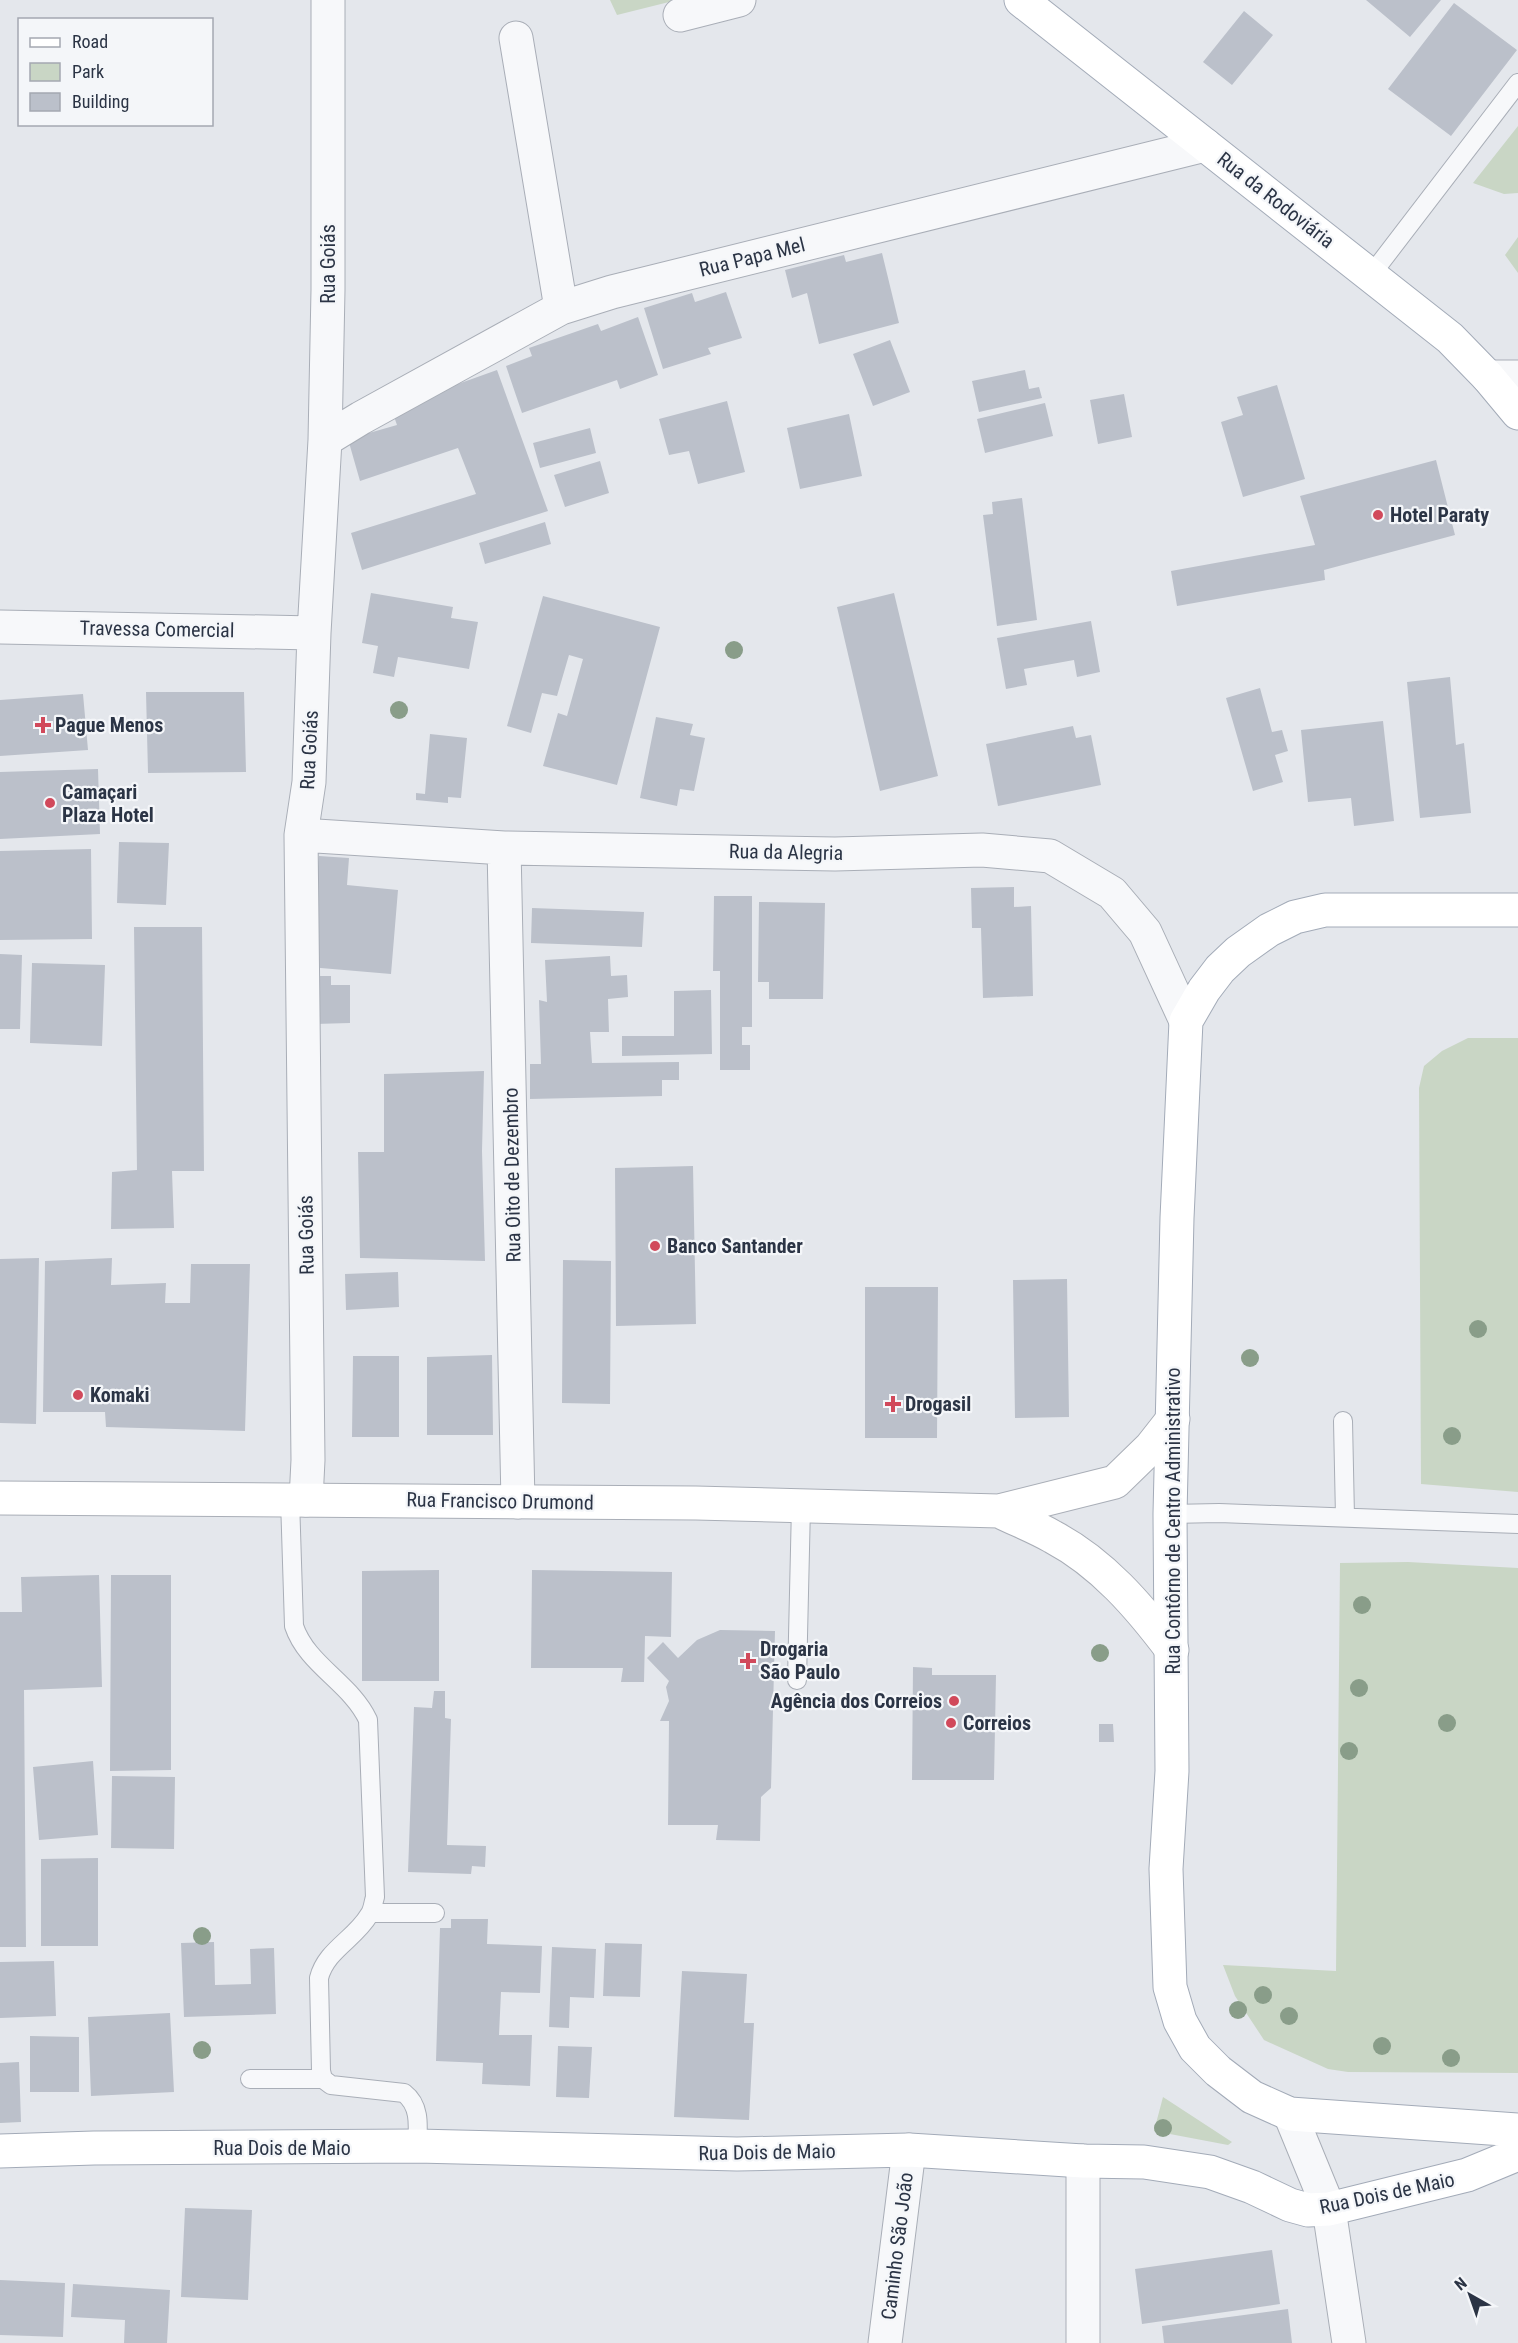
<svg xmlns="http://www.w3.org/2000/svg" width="1518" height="2343" viewBox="0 0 1518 2343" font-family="'Roboto Condensed',sans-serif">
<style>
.green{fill:#c9d6c5}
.building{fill:#bbc0ca}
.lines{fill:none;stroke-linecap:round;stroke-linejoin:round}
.service-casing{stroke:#a9aeb7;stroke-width:20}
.minor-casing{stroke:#a9aeb7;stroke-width:35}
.secondary-casing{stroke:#a9aeb7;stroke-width:35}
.primary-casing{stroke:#a3abb8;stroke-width:35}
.service{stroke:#f7f8fa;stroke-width:18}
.minor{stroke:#f7f8fa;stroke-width:33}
.secondary{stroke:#fff;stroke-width:33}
.primary{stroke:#fff;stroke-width:33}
.tree{fill:#899d89}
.poi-dot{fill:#d1495b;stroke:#f4f6f9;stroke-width:2}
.labels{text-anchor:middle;stroke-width:4.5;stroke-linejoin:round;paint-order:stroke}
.street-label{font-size:20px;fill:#2b3445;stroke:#f4f6f9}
.poi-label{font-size:20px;font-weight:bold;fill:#2b3445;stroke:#f4f6f9;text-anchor:start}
</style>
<rect width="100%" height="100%" fill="#e4e7ec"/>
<path class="green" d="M610,0H677L617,15Z
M1518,126V193L1504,194L1473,183Z
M1518,237V273L1505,255Z
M1468,1038H1518V1492L1421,1484L1419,1088L1424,1066L1442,1051Z
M1408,1562L1518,1568V2073L1348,2072L1328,2069L1264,2040L1235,1996L1223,1965L1336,1971L1340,1563Z
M1163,2097L1232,2142L1228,2145L1154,2131Z"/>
<path class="building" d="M1366,0H1441L1410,37Z
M1454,3L1517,50L1451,136L1388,89Z
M1244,11L1273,35L1232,85L1203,62Z
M882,253L899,323L819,344L807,293L792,298L785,270L844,255L846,262Z
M726,292L742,338L708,348L711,354L663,369L644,308L692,293L695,302Z
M638,317L658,375L620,389L617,380L522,413L506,366L532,356L529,348L598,324L601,331Z
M890,340L910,392L873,406L853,354Z
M497,370L548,511L362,570L351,533L476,494L458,448L360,481L348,439L397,425L391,408Z
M1025,370L1029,389L1039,387L1042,398L979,412L972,381Z
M1277,385L1305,479L1243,497L1221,422L1243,415L1237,397Z
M1124,394L1132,437L1098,444L1090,400Z
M727,401L745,472L698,484L689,451L669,455L659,419Z
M1045,403L1053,436L985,453L977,419Z
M849,414L862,476L800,489L787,428Z
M590,428L596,453L540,468L533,443Z
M1436,460L1455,535L1324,570L1325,580L1177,606L1171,571L1315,545L1300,496Z
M600,461L609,493L565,507L554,475Z
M1022,498L1037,620L997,626L983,515L993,514L992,502Z
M545,522L551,544L485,564L479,543Z
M371,593L453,607L451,618L478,622L469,669L398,657L394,677L373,673L378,646L362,643Z
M894,593L938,776L880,791L837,607Z
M543,596L660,627L617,785L543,766L558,713L567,716L583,659L569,655L557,696L542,693L531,733L507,726Z
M1091,621L1100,672L1077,677L1074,660L1024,669L1027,685L1006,689L997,638Z
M1450,677L1456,745L1464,743L1471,813L1420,818L1407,682Z
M1260,688L1272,732L1282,730L1288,751L1275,755L1283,782L1253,791L1226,698Z
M146,692H244L246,772L148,773Z
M83,694L88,750L0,756V700Z
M656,717L693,724L690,735L705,738L694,791L680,789L677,806L640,798Z
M1383,721L1394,821L1354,826L1351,798L1308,802L1301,730Z
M1073,726L1076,738L1091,735L1101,785L998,806L986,744Z
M430,734L467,738L461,798L448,797V803L416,800V793L425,794Z
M98,769L100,834L0,839V772Z
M119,842L169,843L166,905L117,903Z
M91,849L92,939L0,940V851Z
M319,856L349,858L347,885L398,890L391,974L309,967Z
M1014,887V907L1031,906L1033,996L983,998L981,928H972L971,888Z
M714,896H752V1027H742V1045H750V1070H720V971H713Z
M759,902L825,903L823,999H769V982H758Z
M532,908L644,912L642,947L531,943Z
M134,927H202L204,1171H172L174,1228L111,1229L112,1172L137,1170Z
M0,954L22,955L20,1029H0Z
M610,956L611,976L627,975L628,997L608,999L609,1032H590L592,1063L679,1062V1080H662V1096L530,1099V1064H541L539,1000L547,1002L545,960Z
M32,963L105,965L102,1046L30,1043Z
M315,976H331V985H350V1023L315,1024Z
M711,990L712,1054L622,1056V1036H674V991Z
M484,1071L482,1151L485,1261L360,1258L358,1152H384V1074Z
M693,1166L696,1324L616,1326L615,1168Z
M39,1258L36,1424L0,1423V1259Z
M112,1258L111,1285L166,1283L165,1303H190L191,1264H250L245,1431L106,1427L105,1412H43L45,1261Z
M563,1260L611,1261L610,1404L562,1403Z
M398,1272L399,1307L346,1310L345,1274Z
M1067,1279L1069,1417L1015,1418L1013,1280Z
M865,1287H938L937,1438H865Z
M492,1355L493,1435H427V1357Z
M353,1356H399V1437H352Z
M439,1570V1681H362V1571Z
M532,1570L672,1572L671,1637L645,1636L644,1682H621L623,1668H531Z
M99,1575L102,1687L24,1690L26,1947H0V1612H22L21,1577Z
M111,1575H171V1770L110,1771Z
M720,1630L775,1631L771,1788L761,1797L760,1841L716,1840L718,1825H668L669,1721H660L669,1701L666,1687L669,1681L647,1658L663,1642L678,1658L697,1640Z
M913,1667L932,1668V1675H996L994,1780H912Z
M434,1691H445V1718L451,1719L447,1845L486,1846L485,1867L472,1866L471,1874L408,1872L414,1707L432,1708Z
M1099,1724H1113L1114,1742H1099Z
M93,1761L98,1835L39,1840L33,1767Z
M112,1776L175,1777L174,1849L111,1848Z
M98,1858V1946H41V1859Z
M451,1919H488L487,1944L542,1946L540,1993L501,1992L499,2035H532L530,2086L482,2084L483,2063L436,2061L440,1928H451Z
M214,1942L215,1985L251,1984L250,1949L274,1948L276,2014L184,2017L181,1943Z
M605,1943L642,1944L640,1997L603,1996Z
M552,1947L596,1949L594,1998L570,1997L569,2028L549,2027Z
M54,1961L56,2016L0,2018V1962Z
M682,1971L747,1974L744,2023H754L749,2120L674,2117Z
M170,2013L174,2092L91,2096L88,2017Z
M30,2036L79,2037V2092H30Z
M558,2046L592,2047L589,2098L556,2097Z
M19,2062L21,2122L0,2123V2063Z
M185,2208L252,2210L248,2300L181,2297Z
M1272,2250L1280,2304L1142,2324L1135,2269Z
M0,2280L65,2283L63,2337L0,2335Z
M73,2284L170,2290L167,2343H124L125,2320L71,2317Z
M1288,2309L1292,2343H1164L1162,2326Z"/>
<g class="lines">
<defs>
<path id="service" d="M1371,275L1518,83
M1343,1421L1345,1517
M290,1499L294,1626C307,1665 351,1683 368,1720L375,1897C373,1903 373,1910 369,1915C355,1939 326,1950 319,1978L321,2071L323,2079L331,2085L404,2093C421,2106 418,2127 417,2146
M1170,1514L1219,1513L1518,1524
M797,1680L801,1506
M371,1913H435
M250,2079H323"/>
<path id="minor" d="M680,15L739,0
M516,38L561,308
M1488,377H1518
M325,440L361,418L561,308L612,292L1205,145
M0,627L314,633
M301,835L504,848L835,854L982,850L1050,856L1112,893L1145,932L1186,1021
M504,848L518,1502
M306,1500L308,1460L301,835L309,782L314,633L325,440L328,290V0
M1290,2114L1329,2209L1349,2343
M885,2343L909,2150
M1083,2343V2161"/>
<path id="secondary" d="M0,1498L696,1503L999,1511L1115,1482L1151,1447L1173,1419
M999,1511C1017,1520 1036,1527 1053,1537C1102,1563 1139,1606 1172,1650"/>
<path id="primary" d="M1021,0L1450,338L1488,377L1518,413
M1518,910H1325L1295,917L1269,930L1238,952L1220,969L1204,990L1186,1021L1177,1218L1170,1514L1172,1771L1166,1869L1170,1987L1180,2021L1195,2048L1218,2071L1252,2097L1281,2110L1290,2114L1518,2130
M0,2151L94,2148L417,2146L737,2154L909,2150L1083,2161L1144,2162L1210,2172L1252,2187L1290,2205L1308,2210L1329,2209L1467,2175L1518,2154"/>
</defs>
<use href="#service" class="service-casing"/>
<use href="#minor" class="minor-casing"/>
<use href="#secondary" class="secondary-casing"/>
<use href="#primary" class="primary-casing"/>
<use href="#service" class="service"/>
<use href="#minor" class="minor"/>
<use href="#secondary" class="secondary"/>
<use href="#primary" class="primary"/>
</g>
<g class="tree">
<circle cx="734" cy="650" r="9"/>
<circle cx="399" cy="710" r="9"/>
<circle cx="1478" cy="1329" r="9"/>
<circle cx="1250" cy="1358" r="9"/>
<circle cx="1452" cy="1436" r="9"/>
<circle cx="1362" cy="1605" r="9"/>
<circle cx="1100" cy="1653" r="9"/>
<circle cx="1359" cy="1688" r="9"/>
<circle cx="1447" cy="1723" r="9"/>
<circle cx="1349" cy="1751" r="9"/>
<circle cx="202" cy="1936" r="9"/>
<circle cx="1263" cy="1995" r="9"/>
<circle cx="1238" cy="2010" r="9"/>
<circle cx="1289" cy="2016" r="9"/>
<circle cx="1382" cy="2046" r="9"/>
<circle cx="202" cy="2050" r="9"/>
<circle cx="1451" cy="2058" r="9"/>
<circle cx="1163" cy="2128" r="9"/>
</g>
<g class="poi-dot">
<circle cx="1378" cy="515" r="6"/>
<path d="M40 716h6v6h6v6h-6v6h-6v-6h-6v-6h6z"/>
<circle cx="50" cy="803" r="6"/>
<circle cx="655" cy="1246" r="6"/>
<circle cx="78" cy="1395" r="6"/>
<path d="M890 1395h6v6h6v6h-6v6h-6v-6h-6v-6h6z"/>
<path d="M745 1652h6v6h6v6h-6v6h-6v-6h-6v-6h6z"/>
<circle cx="954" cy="1701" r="6"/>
<circle cx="951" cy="1723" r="6"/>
</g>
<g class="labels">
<g class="street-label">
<text transform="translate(1276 200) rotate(38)" y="7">Rua da Rodoviária</text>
<text transform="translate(752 257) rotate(-14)" y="7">Rua Papa Mel</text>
<text transform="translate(328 264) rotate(-90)" y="7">Rua Goiás</text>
<text transform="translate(157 629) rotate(1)" y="7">Travessa Comercial</text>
<text transform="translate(309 750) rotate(-87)" y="7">Rua Goiás</text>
<text transform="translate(786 852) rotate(1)" y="7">Rua da Alegria</text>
<text transform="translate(512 1175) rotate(-91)" y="7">Rua Oito de Dezembro</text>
<text transform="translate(306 1235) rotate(-91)" y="7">Rua Goiás</text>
<text transform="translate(500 1501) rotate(1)" y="7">Rua Francisco Drumond</text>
<text transform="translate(1173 1521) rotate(-90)" y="7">Rua Contôrno de Centro Administrativo</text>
<text x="282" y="2155">Rua Dois de Maio</text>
<text transform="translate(767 2152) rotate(-1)" y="7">Rua Dois de Maio</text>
<text transform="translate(1387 2193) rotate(-12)" y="7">Rua Dois de Maio</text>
<text transform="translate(897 2246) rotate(-83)" y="7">Caminho São João</text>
</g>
<g class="poi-label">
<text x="1390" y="522">Hotel Paraty</text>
<text x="55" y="732">Pague Menos</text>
<text x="62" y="799">Camaçari<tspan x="62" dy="23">Plaza Hotel</tspan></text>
<text x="667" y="1253">Banco Santander</text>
<text x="90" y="1402">Komaki</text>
<text x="905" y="1411">Drogasil</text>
<text x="760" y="1656">Drogaria<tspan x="760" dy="23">São Paulo</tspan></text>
<text x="942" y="1708" text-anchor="end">Agência dos Correios</text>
<text x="963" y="1730">Correios</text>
</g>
</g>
<rect x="18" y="18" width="195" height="108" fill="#f4f6f9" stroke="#a4a8b1" stroke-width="1.5"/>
<rect x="30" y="38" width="30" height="9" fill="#ffffff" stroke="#a4a8b1" stroke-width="1.5"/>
<text x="72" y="48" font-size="18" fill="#2b3445">Road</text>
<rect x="30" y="63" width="30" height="18" fill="#c9d6c5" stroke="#a4a8b1" stroke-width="1.5"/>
<text x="72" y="78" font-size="18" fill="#2b3445">Park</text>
<rect x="30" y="93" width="30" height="18" fill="#bbc0ca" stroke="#a4a8b1" stroke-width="1.5"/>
<text x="72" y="108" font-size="18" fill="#2b3445">Building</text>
<g transform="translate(1470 2295) rotate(320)" stroke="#f4f6f9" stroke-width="4.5" paint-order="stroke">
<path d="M0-4.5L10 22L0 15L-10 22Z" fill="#2b3445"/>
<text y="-9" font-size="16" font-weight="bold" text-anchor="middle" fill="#2b3445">N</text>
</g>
</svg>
